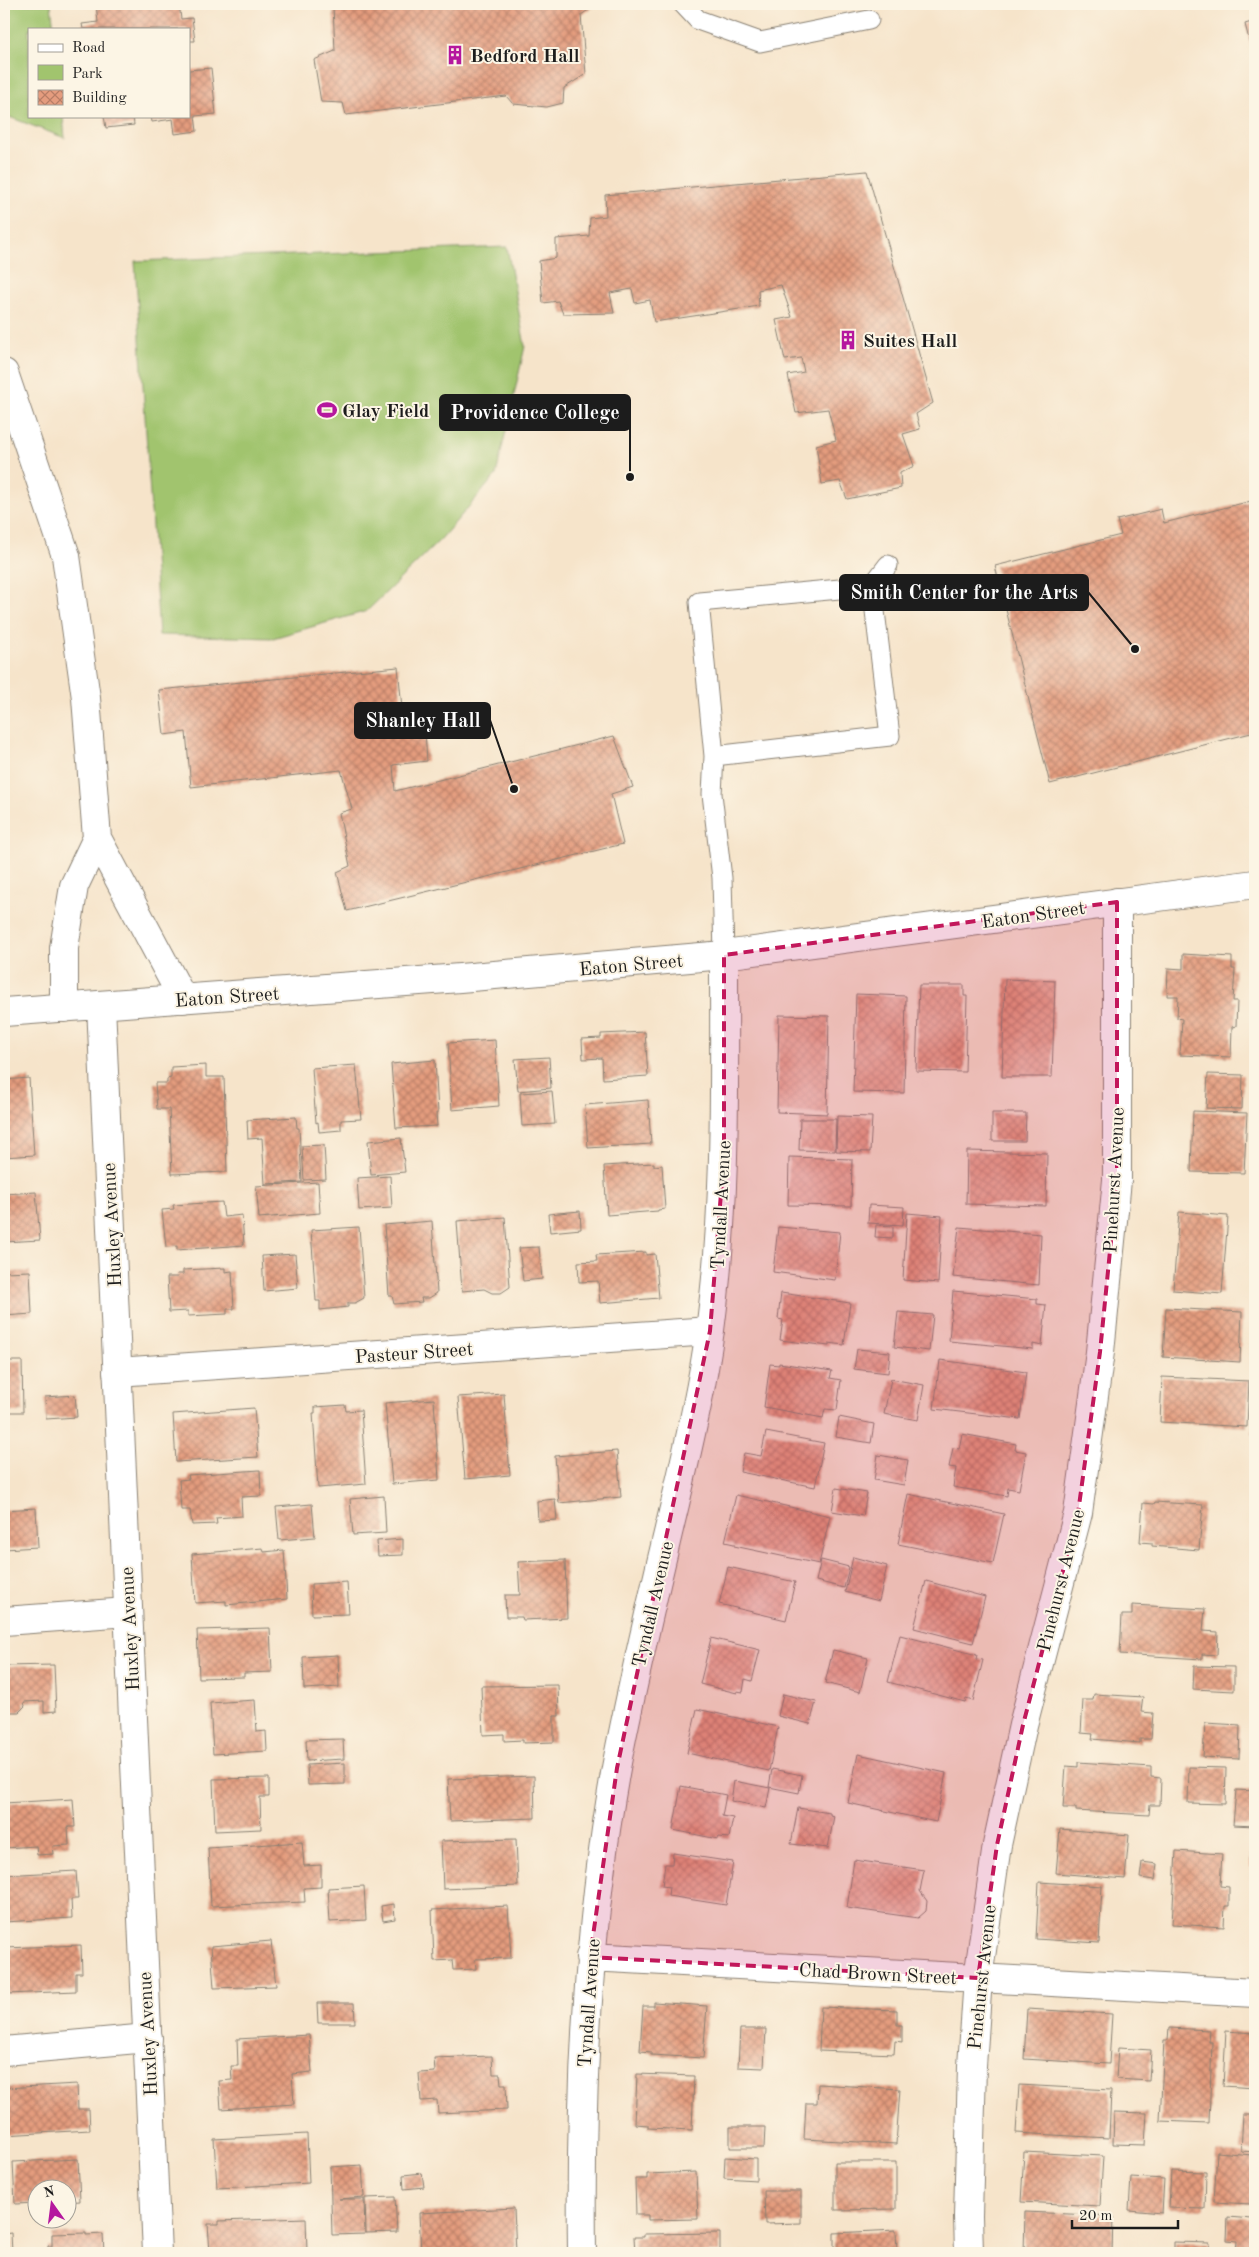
<svg xmlns="http://www.w3.org/2000/svg" width="1259" height="2257" viewBox="0 0 1259 2257" font-family="'Old Standard TT',serif">
<style>
.green{fill:#a1c46e;stroke:#5e7045}
.building{fill:url(#building-cross-hatch)}
.lines{fill:none;stroke-linecap:round;stroke-linejoin:round}
.service-casing{stroke:#898073;stroke-width:21}
.pedestrian-casing{stroke:#898073;stroke-width:30}
.minor-casing{stroke:#898073;stroke-width:30}
.tertiary-casing{stroke:#898073;stroke-width:30}
.service{stroke:#fff;stroke-width:19}
.pedestrian{stroke:#fff;stroke-width:28}
.minor{stroke:#fff;stroke-width:28}
.tertiary{stroke:#fff;stroke-width:28}
.marked{fill:#c2185b;fill-opacity:0.2;stroke:#c2185b;stroke-width:4;stroke-dasharray:10 6;stroke-linejoin:round}
.labels{text-anchor:middle;stroke-width:4;stroke-linejoin:round;paint-order:stroke}
.poi-label{font-size:19px;font-weight:bold;fill:#1c1c1c;stroke:#fcf5e5;text-anchor:start}
.street-label{font-size:19px;fill:#1c1c1c;stroke:#fcf5e5}
.leader{fill:none;stroke:#1c1c1c;stroke-width:2}
.callout-dot{fill:#1c1c1c;stroke:#fcf5e5;stroke-width:2}
.callout{fill:#1c1c1c;stroke:#1c1c1c;stroke-width:2}
.callout-label{font-size:20px;text-anchor:middle;font-weight:bold;fill:#fff}
</style>
<defs>
<pattern id="building-cross-hatch" width="8" height="8" patternUnits="userSpaceOnUse" patternTransform="scale(1.25)"><rect width="8" height="8" fill="#e49c7e"/><path d="M0 0l8 8M0 8l8-8" fill="none" stroke="#b87e66"/></pattern>
</defs>
<rect width="100%" height="100%" fill="#fcf5e5"/>
<filter id="ink" filterUnits="userSpaceOnUse"><feTurbulence type="fractalNoise" baseFrequency=".02" numOctaves="2"/><feDisplacementMap in="SourceGraphic" scale="10" xChannelSelector="R" yChannelSelector="G"/><feConvolveMatrix kernelMatrix="1 2 1 2 8 2 1 2 1" color-interpolation-filters="sRGB"/></filter>
<filter id="wash" filterUnits="userSpaceOnUse"><feTurbulence type="fractalNoise" baseFrequency=".0096" numOctaves="4" result="noise"/><feDisplacementMap in="SourceGraphic" scale="20" xChannelSelector="R" yChannelSelector="G"/><feGaussianBlur stdDeviation="1.12" result="paint"/><feColorMatrix in="noise" values="0 0 0 0 0 0 0 0 0 0 0 0 0 0 0 0 0 1.4 0 .05"/><feComposite in="paint" operator="in"/></filter>
<g filter="url(#wash)">
<rect width="100%" height="100%" fill="#f6e4ca"/>
<path class="green" d="M4,4H51L54,29H29V116H63L65,138L4,115Z
M507,247L525,346L496,475L441,539L367,611L273,638L159,635L135,261Z"/>
<g id="blocks">
<path class="building" d="M96,4H179L181,19L192,18L195,41H189V29H83L82,24L98,22Z
M361,4H597L581,15L586,74L564,88L563,103L547,107L513,104L506,96L346,115L343,103L321,102L314,60L335,51L333,6Z
M1255,21V63L1245,24Z
M211,68L216,114L195,116L197,131L175,134L173,119L152,122L151,116H189V70Z
M104,116H133L134,125L106,128Z
M867,171L933,403L916,414L920,429L903,434L914,466L900,473L901,488L847,499L840,481L822,484L816,445L836,440L828,409L796,413L788,375L804,372L801,358L785,360L776,320L792,317L781,285L758,290L759,306L654,322L650,300L635,303L632,289L610,293L614,313L563,314L558,301L543,303L539,261L556,258V239L589,236L590,218L606,216L605,195Z
M1255,500V732L1050,784L995,566L1121,535L1117,520L1161,509L1164,523Z
M398,667L403,718L424,717L427,761L393,765L395,791L614,736L633,787L611,794L623,844L347,911L337,872L350,866L339,813L352,809L341,770L191,787L186,732L164,735L159,690Z
M1183,954L1232,957V969H1235L1233,1001H1237L1236,1026L1232,1027L1231,1057L1180,1055L1182,1019L1177,1018L1178,996H1167L1168,968L1183,969Z
M1005,979L1055,981L1052,1077H1002Z
M919,985H964V996H967L965,1072L916,1071Z
M856,994L906,996L904,1093L853,1092Z
M779,1015L829,1016L827,1114L777,1112Z
M1254,1025H1255V1046H1253Z
M645,1032L648,1076L603,1079L602,1058L583,1059L582,1039L601,1038V1034Z
M495,1040L499,1106L452,1110L448,1043Z
M549,1057L551,1088L518,1091L515,1059Z
M435,1060L438,1113H436L437,1126L396,1128L391,1064Z
M206,1065V1077H224L227,1172L172,1174L169,1109H157L155,1083H167V1079L171,1078V1067Z
M356,1065L361,1119L341,1120V1130L319,1132L318,1122L316,1123L312,1068Z
M1208,1074L1243,1075L1242,1109L1206,1108Z
M29,1078L34,1155L4,1157V1080Z
M552,1091L555,1124L522,1126L520,1093Z
M648,1100L651,1144L588,1148L585,1105Z
M1193,1111L1247,1113L1244,1173L1191,1172Z
M992,1113H1026L1025,1141H992Z
M837,1116L872,1117L870,1152L836,1151Z
M296,1117L297,1128H299L302,1182L265,1184L262,1138L248,1139L247,1120Z
M800,1119H836L835,1151L799,1150Z
M401,1138L405,1172L371,1175L368,1141Z
M324,1145L326,1179L304,1180L302,1146Z
M967,1151L1047,1153L1046,1206L966,1204Z
M789,1157L852,1159L851,1206L788,1205Z
M654,1163V1166L662,1165L665,1209L658,1210V1211L607,1215L604,1166Z
M390,1176L392,1208L359,1210L357,1178Z
M318,1182L320,1213L259,1218L256,1186Z
M36,1192L40,1240L4,1242V1194Z
M222,1202L224,1217L242,1215L244,1245L177,1250V1246L166,1247L162,1210L174,1209L173,1205Z
M869,1205L904,1207L903,1225L868,1223Z
M580,1211L581,1229L550,1232L548,1214Z
M1179,1212L1228,1216L1222,1294L1173,1290Z
M907,1213L942,1216L938,1283L903,1280Z
M505,1217L510,1287L501,1293H492L484,1289L462,1291L457,1221Z
M432,1221L437,1293L429,1298H421L422,1302L394,1304L392,1296H389L384,1225Z
M876,1225L893,1226V1238L875,1237Z
M359,1227L364,1298L355,1303H348V1307L320,1310V1301H316L311,1230Z
M778,1227L840,1232L835,1280L773,1272Z
M959,1227L1041,1234L1039,1285L953,1277Z
M539,1247L542,1279L523,1281L519,1248Z
M646,1252V1255L655,1254L659,1298L600,1303L598,1281L579,1282L578,1262L597,1261L596,1255Z
M295,1254L298,1288L264,1291L262,1256Z
M225,1268V1272L232,1271L234,1309H227V1314L188,1316V1311L169,1312L167,1277H178L177,1274H183V1270Z
M30,1271L32,1314L4,1316V1272Z
M953,1291L1037,1299V1304L1046,1305L1042,1346L1033,1344V1349L949,1341Z
M781,1293L850,1303L844,1345L829,1343V1346L780,1340L783,1320L778,1319Z
M1166,1308L1242,1312L1240,1362L1163,1357Z
M898,1312L933,1315L929,1351L894,1347Z
M857,1349L890,1352L888,1373L854,1369Z
M940,1360L1026,1372L1020,1419L934,1409Z
M4,1361H22L23,1412H4Z
M779,1363L832,1371L830,1378L841,1380L837,1410L825,1409L823,1418L764,1407L770,1364L779,1365Z
M1162,1377L1249,1381L1247,1427L1160,1422Z
M891,1379L924,1385L918,1420L884,1414Z
M504,1394L510,1475L465,1479L458,1397Z
M75,1395L77,1417L46,1419L45,1397Z
M434,1399L439,1480L392,1484L385,1403Z
M345,1405L346,1411L361,1410L366,1484L318,1488L313,1413H315V1407Z
M1254,1406H1255V1433H1252Z
M254,1408L258,1457L176,1462L173,1414Z
M839,1417L874,1424L871,1443L836,1437Z
M766,1432L824,1443L815,1487L740,1472L744,1453L761,1456Z
M962,1434L1016,1444L1015,1450L1026,1452L1019,1490L1008,1488L1007,1496L953,1487L956,1468L949,1467L953,1448L959,1449Z
M617,1451L621,1497L559,1503L555,1456Z
M878,1455L908,1460L904,1485L874,1480Z
M260,1470L261,1496L241,1497L242,1516L216,1518L217,1524L192,1525L190,1510H181L179,1480L189,1479L188,1475Z
M836,1488L867,1493L863,1516L832,1511Z
M908,1494L1004,1514L993,1563L898,1544Z
M736,1495L830,1516L819,1564L734,1546V1544L725,1542Z
M384,1496L386,1533L353,1535L350,1499Z
M555,1499L557,1520L538,1521L537,1501Z
M1155,1502L1203,1505L1199,1550L1152,1546V1543L1140,1542L1143,1503L1154,1504Z
M312,1504L315,1537L279,1540L276,1507Z
M36,1508L38,1547L4,1549V1510Z
M403,1539V1555L378,1556L377,1541Z
M263,1548L264,1552L284,1550L287,1599L226,1605V1601L195,1603L192,1554Z
M853,1557L887,1566L879,1601L845,1592Z
M565,1560L567,1618L523,1620L522,1617H506L505,1595H520L518,1562Z
M821,1560L849,1567L844,1588L816,1581Z
M728,1567L795,1582L786,1620L719,1604Z
M926,1581L985,1597L973,1643L914,1628Z
M347,1582L349,1614L312,1615L311,1584Z
M1132,1605L1205,1609L1203,1631L1218,1632L1217,1655L1202,1654V1659L1120,1654L1122,1615H1132Z
M270,1628L272,1672L244,1673V1677L199,1678L197,1630Z
M900,1635L977,1655L976,1659L983,1660L973,1701L966,1699L965,1702L888,1682Z
M711,1638L760,1650L752,1681L745,1679L743,1692L737,1691V1693L700,1684Z
M833,1650L868,1658L860,1692L825,1683Z
M338,1655L339,1687L304,1689L303,1657Z
M54,1665L56,1711L44,1712V1701L24,1702L25,1706L19,1712H10V1719L4,1720V1666Z
M1194,1666L1234,1667V1691L1193,1689Z
M558,1685L559,1716H554V1742L523,1743V1740L504,1741V1734L483,1735L481,1686Z
M783,1694L816,1702L810,1724L778,1716Z
M1094,1694L1143,1697L1141,1712L1153,1713L1151,1739H1140V1743L1092,1739L1093,1734L1081,1733L1083,1700H1093Z
M255,1700L257,1732L266,1731L267,1751L213,1754L210,1703Z
M697,1709L778,1727L769,1771L687,1753Z
M1205,1723L1240,1725L1239,1759L1203,1757Z
M343,1739L344,1759L307,1761L306,1740Z
M858,1754L946,1773L936,1822L848,1803Z
M1078,1762L1151,1767V1777L1161,1778L1160,1805H1150L1149,1815L1076,1811V1808H1063L1066,1766L1078,1767Z
M345,1763V1784L308,1785L307,1765Z
M1189,1767L1226,1768L1225,1804L1188,1803Z
M772,1769L802,1775L799,1793L769,1787Z
M534,1776L535,1818L450,1821L448,1779Z
M269,1778V1797H260L261,1829L215,1831L213,1779Z
M734,1781L770,1788L766,1808L731,1801Z
M681,1786L726,1795L722,1816L733,1818L729,1838L719,1837L718,1839L673,1830Z
M1236,1790L1255,1791V1826L1233,1825Z
M73,1799L75,1827H68L69,1845L53,1846L54,1854L37,1855L36,1846L4,1848V1803Z
M798,1808L830,1813V1815L834,1816L828,1848L791,1844Z
M1060,1829L1129,1835L1125,1879L1056,1873Z
M1251,1835H1255V1868L1250,1867Z
M516,1839L518,1886L443,1889L441,1841Z
M302,1842L304,1866L321,1865V1887L304,1888L305,1902L211,1906L208,1848Z
M1176,1851L1222,1854L1220,1886L1229,1887V1906H1225L1224,1927L1172,1924Z
M673,1853L733,1862L726,1905L668,1896L669,1887L662,1886L665,1864H672Z
M854,1860L924,1870L920,1891L927,1901L926,1911L918,1918L847,1908Z
M1142,1862L1157,1864L1155,1880L1140,1878Z
M76,1871L78,1899H71L72,1918L4,1922V1875Z
M1039,1882L1102,1886L1099,1943L1036,1939Z
M364,1886L366,1920L330,1922L328,1888Z
M394,1904L395,1919L383,1921L381,1906Z
M508,1906L511,1958L475,1959L476,1969L453,1970L452,1960L434,1961L432,1910Z
M271,1941L276,1986L214,1988L211,1946Z
M81,1945L82,1973H76V1991L7,1994L5,1948Z
M654,2002L707,2006L703,2058L651,2055V2052L640,2051L643,2006H654Z
M317,2003H354L355,2023H318Z
M821,2007L897,2010V2025H902V2042L895,2041L894,2054L819,2051Z
M1027,2009L1112,2014L1109,2064L1024,2059Z
M1169,2028L1210,2030L1209,2042H1212L1209,2123L1160,2121L1164,2040H1168Z
M740,2029H766L764,2068L738,2067Z
M1226,2031L1255,2033V2088L1223,2086Z
M309,2035L312,2072L292,2074L294,2104L221,2109L219,2081L232,2080L231,2066H238L237,2039Z
M1118,2048L1151,2050L1149,2081L1116,2079Z
M492,2056L493,2074H500L501,2084H506L507,2110L438,2113L437,2100L421,2101L419,2073L435,2072L434,2058Z
M637,2074L694,2076L692,2130L648,2128V2125L635,2124Z
M77,2084L78,2109H89L90,2130L4,2135V2088Z
M818,2084L900,2089L896,2144L804,2139L806,2103H817Z
M1019,2085L1111,2090L1109,2138L1016,2133Z
M1114,2112L1147,2113L1145,2145L1113,2144Z
M1243,2115H1255V2152L1241,2151Z
M730,2127H765L764,2148H730Z
M307,2134L309,2183L217,2188L214,2139Z
M1024,2152L1103,2156L1100,2206L1021,2202Z
M1217,2152L1252,2155L1250,2204L1214,2202Z
M725,2157L756,2159V2180L724,2178Z
M78,2159L80,2201L68,2202V2190H38V2203L15,2204L13,2162Z
M835,2162H896V2209L835,2210Z
M362,2165L364,2197L339,2199H364L365,2234L332,2235L330,2167Z
M1171,2171L1206,2172L1205,2209L1169,2208Z
M696,2172L698,2219L648,2220V2215H636L635,2179H647V2174Z
M422,2173L424,2187L404,2189L403,2175Z
M1131,2177L1164,2179L1162,2213L1129,2210Z
M764,2191H801V2223L765,2224Z
M395,2197L397,2232L366,2233L365,2198Z
M514,2208L516,2253H421L419,2213Z
M1025,2212L1113,2216L1112,2253H1024Z
M1228,2217L1252,2219V2224H1255V2253H1236L1237,2241L1227,2240Z
M306,2218L307,2253H210L208,2224H219V2221Z
M896,2230L897,2253H831L830,2249L834,2248V2233Z
M11,2233L12,2253H4V2234Z
M86,2233V2235L103,2234L104,2253L48,2252V2246H52V2234Z
M720,2233V2253H635L634,2237H644V2234Z
M1174,2242L1210,2243L1209,2253H1174Z
M764,2251V2253H741V2252Z"/>
</g>
</g>
<g filter="url(#ink)">
<use href="#blocks" fill-opacity="0" stroke="#898073" stroke-width="1"/>
<g class="lines">
<defs>
<path id="service" d="M683,4L698,20L760,42L869,20
M872,586L699,602L714,756L890,736L872,586L888,565
M714,756L712,794L722,878L724,955"/>
<path id="pedestrian" d="M4,373L66,556L86,698L97,838L74,886L64,948V1008
M97,838L183,999"/>
<path id="minor" d="M117,1372L710,1331
M4,1621L128,1612
M590,1957L1255,1993
M4,2051L148,2038
M582,2253C580,2089 587,1930 616,1768C633,1679 654,1592 675,1504C688,1447 702,1389 710,1330C727,1205 724,1081 724,955
M969,2253L968,2216L972,2066L978,1978L997,1845L1023,1725L1078,1513L1100,1352L1117,1180V902"/>
<path id="tertiary" d="M101,1005L157,2253
M4,1012L460,978L724,955L1255,884"/>
</defs>
<use href="#service" class="service-casing"/>
<use href="#pedestrian" class="pedestrian-casing"/>
<use href="#minor" class="minor-casing"/>
<use href="#tertiary" class="tertiary-casing"/>
<use href="#service" class="service"/>
<use href="#pedestrian" class="pedestrian"/>
<use href="#minor" class="minor"/>
<use href="#tertiary" class="tertiary"/>
</g>
</g>
<path class="marked" d="M1117,902V1180L1100,1352L1078,1513L1023,1725L997,1845L978,1978L590,1957L617,1768L710,1331L724,1156V955Z"/>
<defs>
<symbol id="building-bare" viewBox="-9 -9 18 18"><path d="M-4-6H4V6H1V3H-1V6H-4ZM-2.5-4.3h1.7v1.8h-1.7ZM.8-4.3h1.7v1.8H.8ZM-2.5-1h1.7V.8h-1.7ZM.8-1h1.7V.8H.8Z" fill="#b5179e" stroke="#fcf5e5" stroke-width="2.5" paint-order="stroke"/></symbol>
<symbol id="stadium-bare" viewBox="-9 -9 18 18"><path d="M0-5a6.5 5 0 1 0 0 10a6.5 5 0 1 0 0-10ZM-3.5-1.8h7v3.6h-7Z" fill="#b5179e" stroke="#fcf5e5" stroke-width="2.5" paint-order="stroke"/></symbol>
</defs>
<g fill-rule="evenodd">
<use href="#building-bare" x="441" y="41" width="28" height="28"/>
<use href="#building-bare" x="834" y="326" width="28" height="28"/>
<use href="#stadium-bare" x="313" y="396" width="28" height="28"/>
</g>
<g class="labels">
<g class="poi-label">
<text x="470" y="62">Bedford Hall</text>
<text x="863" y="347">Suites Hall</text>
<text x="342" y="417">Glay Field</text>
</g>
<g class="street-label">
<text transform="translate(1033 914) rotate(-8)" y="7">Eaton Street</text>
<text transform="translate(631 964) rotate(-5)" y="7">Eaton Street</text>
<text transform="translate(227 996) rotate(-4)" y="7">Eaton Street</text>
<text transform="translate(1113 1180) rotate(-87)" y="7">Pinehurst Avenue</text>
<text transform="translate(720 1205) rotate(-87)" y="7">Tyndall Avenue</text>
<text transform="translate(111 1225) rotate(-93)" y="7">Huxley Avenue</text>
<text transform="translate(414 1352) rotate(-4)" y="7">Pasteur Street</text>
<text transform="translate(1060 1580) rotate(-76)" y="7">Pinehurst Avenue</text>
<text transform="translate(652 1604) rotate(-77)" y="7">Tyndall Avenue</text>
<text transform="translate(129 1629) rotate(-93)" y="7">Huxley Avenue</text>
<text transform="translate(878 1973) rotate(3)" y="7">Chad Brown Street</text>
<text transform="translate(981 1977) rotate(-84)" y="7">Pinehurst Avenue</text>
<text transform="translate(588 2003) rotate(-86)" y="7">Tyndall Avenue</text>
<text transform="translate(147 2034) rotate(-93)" y="7">Huxley Avenue</text>
</g>
</g>
<path class="leader" d="M630 477L630 412M1135 649L1088 592M514 789L490 720"/>
<g class="callout-dot">
<circle cx="630" cy="477" r="5"/>
<circle cx="1135" cy="649" r="5"/>
<circle cx="514" cy="789" r="5"/>
</g>
<g class="callout">
<rect x="440" y="395" width="190" height="35" rx="5"/>
<rect x="840" y="575" width="248" height="35" rx="5"/>
<rect x="355" y="703" width="135" height="35" rx="5"/>
</g>
<g class="callout-label">
<text x="535" y="419">Providence College</text>
<text x="964" y="599">Smith Center for the Arts</text>
<text x="423" y="727">Shanley Hall</text>
</g>
<rect width="1259" height="2257" fill="none" stroke="#fcf5e5" stroke-width="20"/>
<rect x="28" y="28" width="162" height="90" fill="#fcf5e5" stroke="#a29e95"/>
<rect x="38" y="44" width="25" height="8" fill="#ffffff" stroke="#a29e95"/>
<text x="72" y="52" font-size="15" fill="#1c1c1c">Road</text>
<rect x="38" y="65" width="25" height="15" fill="#a1c46e" stroke="#a29e95"/>
<text x="72" y="78" font-size="15" fill="#1c1c1c">Park</text>
<rect x="38" y="90" width="25" height="15" fill="url(#building-cross-hatch)" stroke="#a29e95"/>
<text x="72" y="102" font-size="15" fill="#1c1c1c">Building</text>
<g transform="translate(52 2204) rotate(346)"><circle r="24" fill="#fcf5e5" stroke="#a29e95"/>
<path d="M0-4L9 19L0 12L-9 19Z" fill="#b5179e"/>
<text y="-8" font-size="14" font-weight="bold" text-anchor="middle" fill="#1c1c1c">N</text>
</g>
<path d="M1072 2220v8h106v-8" fill="none" stroke="#1c1c1c" stroke-width="2.5"/>
<text x="1079" y="2220" font-size="15" fill="#1c1c1c" stroke="#fcf5e5" stroke-width="4" paint-order="stroke">20 m</text>
</svg>
